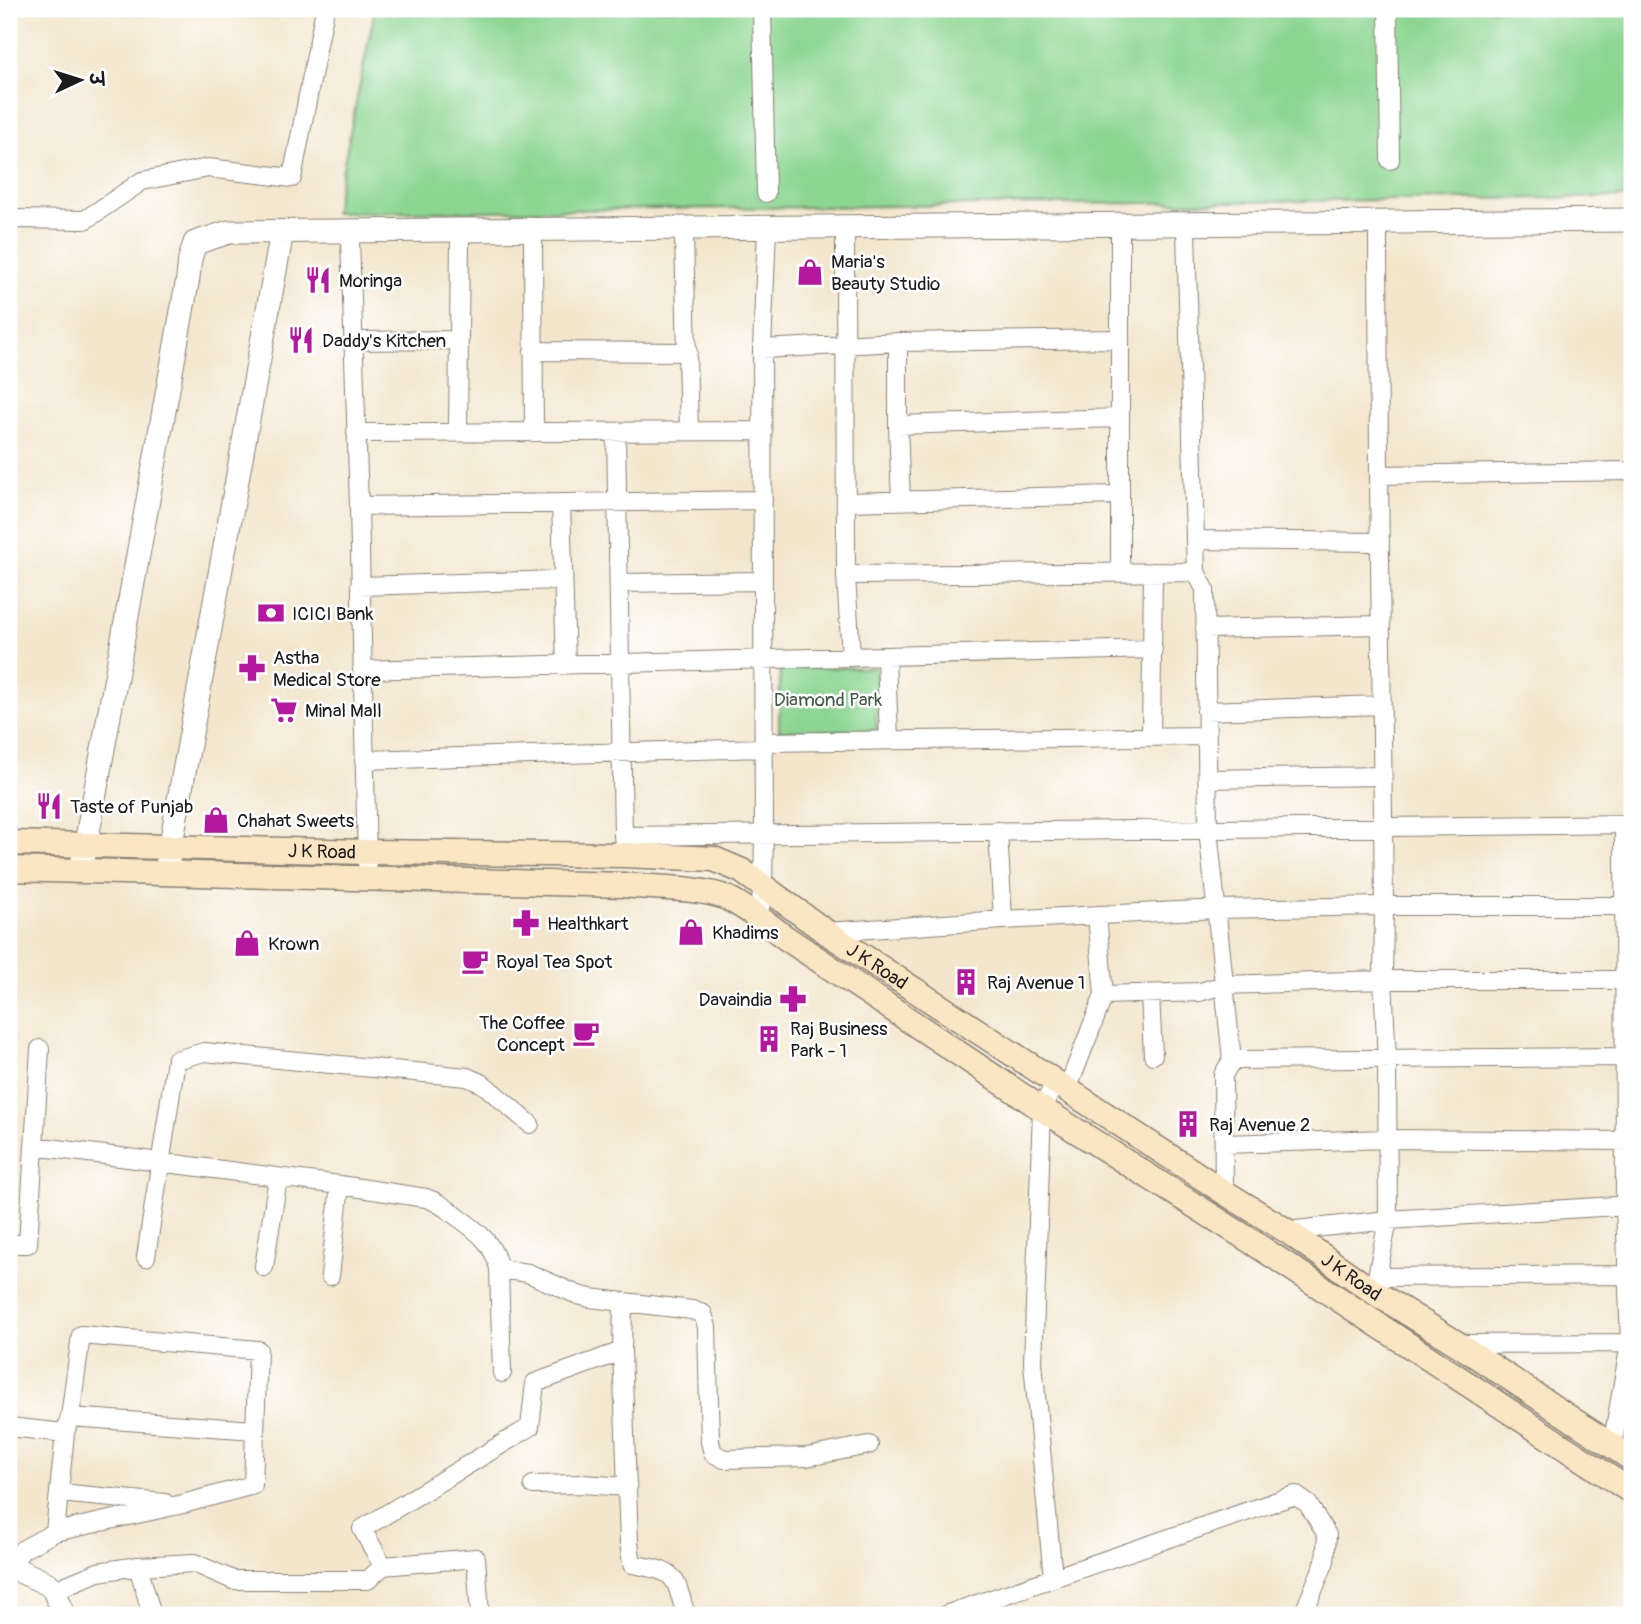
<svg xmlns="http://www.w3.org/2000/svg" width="1641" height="1624" viewBox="0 0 1641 1624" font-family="Pangolin,'Playpen Sans Deva',sans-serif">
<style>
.green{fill:#8cd692;stroke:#547957;stroke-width:2}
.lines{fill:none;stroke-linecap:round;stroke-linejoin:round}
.minor-casing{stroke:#888174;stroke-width:20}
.tertiary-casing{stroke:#888174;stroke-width:25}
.secondary-casing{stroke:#888174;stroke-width:27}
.minor{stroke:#fff;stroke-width:18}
.tertiary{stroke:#fff;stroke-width:23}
.secondary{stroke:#fbe6c4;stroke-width:24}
.labels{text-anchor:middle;stroke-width:5;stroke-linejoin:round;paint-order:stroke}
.poi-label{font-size:19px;fill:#1c1c1c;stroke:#fff;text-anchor:start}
.park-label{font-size:19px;fill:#435d45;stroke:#fff}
.street-label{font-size:19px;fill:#1c1c1c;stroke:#fff}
</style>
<rect width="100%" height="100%" fill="#fff"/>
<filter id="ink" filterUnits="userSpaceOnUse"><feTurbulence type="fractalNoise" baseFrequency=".0143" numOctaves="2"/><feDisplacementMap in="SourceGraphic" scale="14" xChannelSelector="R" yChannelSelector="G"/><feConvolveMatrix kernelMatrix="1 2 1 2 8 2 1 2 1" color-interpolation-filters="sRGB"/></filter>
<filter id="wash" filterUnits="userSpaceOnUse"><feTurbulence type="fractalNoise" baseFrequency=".00686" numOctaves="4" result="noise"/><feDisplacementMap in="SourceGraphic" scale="28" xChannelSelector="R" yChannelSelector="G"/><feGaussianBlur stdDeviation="1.57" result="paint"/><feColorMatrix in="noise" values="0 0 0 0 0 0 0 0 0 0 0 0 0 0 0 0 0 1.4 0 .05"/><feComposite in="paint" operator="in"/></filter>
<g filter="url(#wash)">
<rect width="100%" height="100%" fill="#f3e6cd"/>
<path class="green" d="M375,9H1632V197L334,213Z
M780,667L876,668L877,730L779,731Z"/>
</g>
<g filter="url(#ink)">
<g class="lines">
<defs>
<path id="minor" d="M762,9L766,193
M1388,9L1390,160
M9,219L85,220L142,181L208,168L292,178L325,9
M1186,233L1196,572L1205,589L1208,829L1232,1060L1223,1075L1224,1192
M845,236L846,575L851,657
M684,237L689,431
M533,239L534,432
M350,240L359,506L367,863
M353,341L459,340
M898,342V425L901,501
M762,349L898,342L1119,339
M533,351L688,352
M898,425L1119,418
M616,432L623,836L625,848
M356,433L763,431
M458,433L460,239
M1379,475L1632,471
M846,502L1120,495
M561,503L566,665
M359,506L763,500
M1195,540L1380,542
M1120,573V233
M846,575L1196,572
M619,583L763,581
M360,586L563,580
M1205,629L1380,625
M886,656L889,740
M362,670L1153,649
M1206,711L1382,705
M1151,737L1153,572
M764,742L1206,736
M364,760L763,748
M1207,779L1383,776
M998,831L1003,920
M623,836L1632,824
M759,917L763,885L764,834L762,349L767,228
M826,932L1003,920L1217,909L1384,906H1632
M1150,994L1153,1055
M1104,995L1200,992L1223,985L1383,980H1632
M1232,1060L1632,1057
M1067,1090L1104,995L1097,915
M1224,1144L1387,1139L1632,1141
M34,1146L340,1185L330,1276
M340,1185L426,1198C439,1202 448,1210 459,1218C479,1232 494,1244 499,1269L502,1373
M1287,1231L1388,1220L1632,1205
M9,1244H28L40,1049
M146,1257L176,1060L204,1052L467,1077L483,1084L530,1124
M264,1267L278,1178
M499,1269L528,1273L578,1295L590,1298L692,1310L703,1314L707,1327L710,1442L713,1453L724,1459L807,1457L869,1445
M1377,1277L1628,1275
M1374,1292L1388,1220L1387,1060L1383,980L1384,906L1379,475L1378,231L1377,223
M623,1303L622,1351L629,1543L632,1564C678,1573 673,1572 686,1615
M1458,1344L1630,1343
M70,1417L255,1430
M9,1427L65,1433
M1612,1446L1630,1343L1625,1205L1624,824
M533,1485L581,1484L628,1487
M60,1493L165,1503
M10,1566L22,1550L55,1532L183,1504L253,1485L258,1350L81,1335L70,1417L65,1433L55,1532
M138,1566L152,1615
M383,1566L362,1529L530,1427L535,1383L622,1351
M1053,1578L1033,1363L1042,1109L1055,1082
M54,1590L98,1572L138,1566L194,1563L233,1580H368L383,1566L476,1558L480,1615
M945,1615L1295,1495L1308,1504L1327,1535L1325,1561L1303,1615"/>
<path id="tertiary" d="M167,866L282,232
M81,871L188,278L190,259L195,243L229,232L1632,220
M9,1566L48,1584L54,1590L64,1615"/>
<g id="secondary">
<path id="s1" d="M9,843L366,852L625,855L714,859L742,871L826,932L1224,1192L1287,1231L1374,1292L1458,1344L1632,1459"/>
<path d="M9,869L624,885C652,888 702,887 727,898C748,908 767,924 786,938L1042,1109L1246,1238L1632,1492"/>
</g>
</defs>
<use href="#minor" class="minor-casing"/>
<use href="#tertiary" class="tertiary-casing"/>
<use href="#secondary" class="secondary-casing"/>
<use href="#minor" class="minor"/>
<use href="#tertiary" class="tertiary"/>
<use href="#secondary" class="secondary"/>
</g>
</g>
<defs>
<symbol id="shop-bare" viewBox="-9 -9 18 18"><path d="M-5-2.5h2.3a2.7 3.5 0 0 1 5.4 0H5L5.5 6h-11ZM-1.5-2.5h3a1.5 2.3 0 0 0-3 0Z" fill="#b5179e" stroke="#fff" stroke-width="2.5" paint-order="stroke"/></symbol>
<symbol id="restaurant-bare" viewBox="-9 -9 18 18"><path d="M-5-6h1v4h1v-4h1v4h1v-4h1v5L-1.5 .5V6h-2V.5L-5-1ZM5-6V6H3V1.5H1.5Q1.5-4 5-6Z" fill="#b5179e" stroke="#fff" stroke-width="2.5" paint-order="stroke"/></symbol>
<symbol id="bank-bare" viewBox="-9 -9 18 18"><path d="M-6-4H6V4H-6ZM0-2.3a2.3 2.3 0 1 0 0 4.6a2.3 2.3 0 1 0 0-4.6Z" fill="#b5179e" stroke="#fff" stroke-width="2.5" paint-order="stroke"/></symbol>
<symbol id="pharmacy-bare" viewBox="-9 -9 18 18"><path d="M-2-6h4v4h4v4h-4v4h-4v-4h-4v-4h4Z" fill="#b5179e" stroke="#fff" stroke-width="2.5" paint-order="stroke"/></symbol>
<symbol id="supermarket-bare" viewBox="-9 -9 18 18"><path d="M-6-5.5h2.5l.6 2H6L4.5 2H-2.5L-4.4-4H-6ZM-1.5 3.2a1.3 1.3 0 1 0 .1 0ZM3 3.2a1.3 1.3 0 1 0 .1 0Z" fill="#b5179e" stroke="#fff" stroke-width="2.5" paint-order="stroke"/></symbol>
<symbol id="cafe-bare" viewBox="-9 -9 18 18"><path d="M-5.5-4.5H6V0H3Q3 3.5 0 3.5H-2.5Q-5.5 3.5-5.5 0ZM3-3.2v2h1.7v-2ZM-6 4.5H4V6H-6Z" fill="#b5179e" stroke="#fff" stroke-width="2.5" paint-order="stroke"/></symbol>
<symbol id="building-bare" viewBox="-9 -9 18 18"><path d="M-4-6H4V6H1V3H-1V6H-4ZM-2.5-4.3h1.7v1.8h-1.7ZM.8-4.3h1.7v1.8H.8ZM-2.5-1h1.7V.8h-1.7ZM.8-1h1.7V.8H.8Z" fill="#b5179e" stroke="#fff" stroke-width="2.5" paint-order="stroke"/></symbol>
</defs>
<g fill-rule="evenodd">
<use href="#shop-bare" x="791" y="253" width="38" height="38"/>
<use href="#restaurant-bare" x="299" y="261" width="38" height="38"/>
<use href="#restaurant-bare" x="282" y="321" width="38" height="38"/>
<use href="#bank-bare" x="252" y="594" width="38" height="38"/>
<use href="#pharmacy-bare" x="233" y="649" width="38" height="38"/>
<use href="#supermarket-bare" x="265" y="691" width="38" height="38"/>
<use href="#restaurant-bare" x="30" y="787" width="38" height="38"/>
<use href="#shop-bare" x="197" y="801" width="38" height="38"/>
<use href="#pharmacy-bare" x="507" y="904" width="38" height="38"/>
<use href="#shop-bare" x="672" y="913" width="38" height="38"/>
<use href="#shop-bare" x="228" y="924" width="38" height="38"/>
<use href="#cafe-bare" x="456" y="942" width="38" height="38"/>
<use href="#building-bare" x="947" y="963" width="38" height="38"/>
<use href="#pharmacy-bare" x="774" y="980" width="38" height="38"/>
<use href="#cafe-bare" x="567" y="1014" width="38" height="38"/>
<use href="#building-bare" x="750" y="1020" width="38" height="38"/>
<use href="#building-bare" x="1169" y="1105" width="38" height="38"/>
</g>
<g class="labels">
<g class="poi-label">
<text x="831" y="268">Maria's<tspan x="831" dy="22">Beauty Studio</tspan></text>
<text x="339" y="287">Moringa</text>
<text x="322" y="347">Daddy's Kitchen</text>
<text x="292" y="620">ICICI Bank</text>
<text x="273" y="664">Astha<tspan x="273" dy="22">Medical Store</tspan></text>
<text x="305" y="717">Minal Mall</text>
<text x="70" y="813">Taste of Punjab</text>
<text x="237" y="827">Chahat Sweets</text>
<text x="547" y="930">Healthkart</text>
<text x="712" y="939">Khadims</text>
<text x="268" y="950">Krown</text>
<text x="496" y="968">Royal Tea Spot</text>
<text x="987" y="989">Raj Avenue 1</text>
<text x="772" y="1006" text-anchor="end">Davaindia</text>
<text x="565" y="1029" text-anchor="end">The Coffee<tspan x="565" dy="22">Concept</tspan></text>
<text x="790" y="1035">Raj Business<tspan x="790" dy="22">Park - 1</tspan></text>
<text x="1209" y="1131">Raj Avenue 2</text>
</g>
<g class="park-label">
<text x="828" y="706">Diamond Park</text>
</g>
<g class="street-label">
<text dy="7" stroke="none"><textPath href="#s1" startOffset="313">J K Road</textPath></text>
<text dy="7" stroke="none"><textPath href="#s1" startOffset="901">J K Road</textPath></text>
<text dy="7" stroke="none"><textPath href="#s1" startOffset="1468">J K Road</textPath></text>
</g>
</g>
<rect width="1641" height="1624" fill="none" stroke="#fff" stroke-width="35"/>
<g transform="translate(80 80) rotate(86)" stroke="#ffffff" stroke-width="5" paint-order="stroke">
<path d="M0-5L12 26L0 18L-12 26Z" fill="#1c1c1c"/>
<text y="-10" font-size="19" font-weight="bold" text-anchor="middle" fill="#1c1c1c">उ</text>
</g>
</svg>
